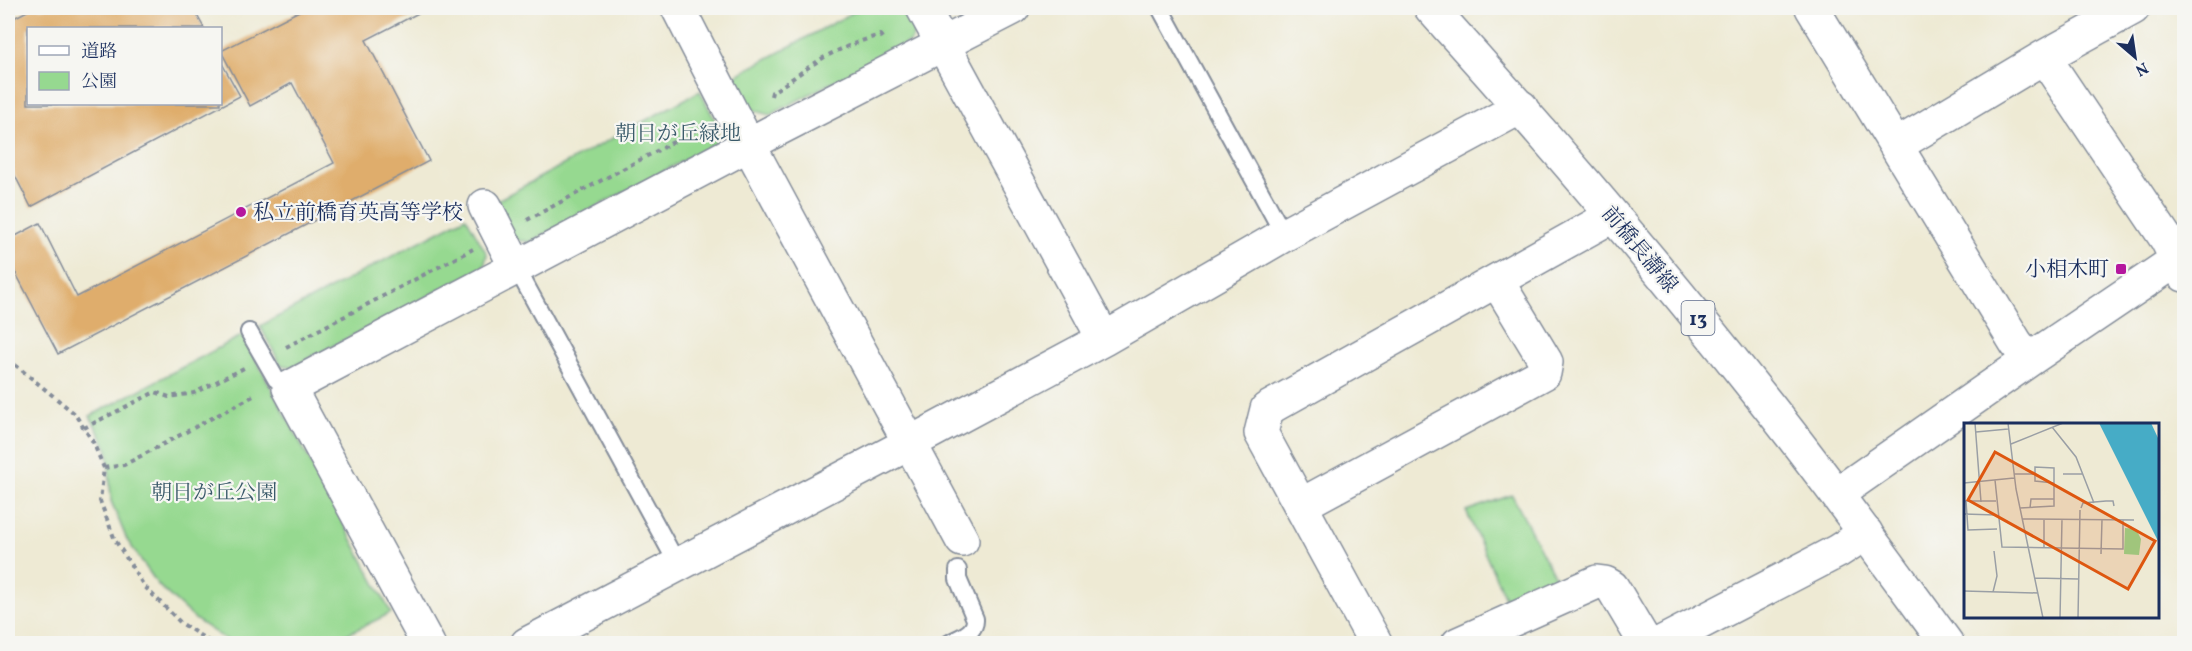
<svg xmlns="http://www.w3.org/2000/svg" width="2192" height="651" viewBox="0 0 2192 651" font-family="Vollkorn,'Noto Serif JP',serif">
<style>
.green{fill:#96d990;stroke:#588477;stroke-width:1.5}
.building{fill:#dfad6c}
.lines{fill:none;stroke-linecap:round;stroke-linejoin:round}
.lane-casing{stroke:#848c99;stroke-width:20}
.street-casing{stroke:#848c99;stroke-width:36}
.primary-casing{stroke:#848c99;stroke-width:36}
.path{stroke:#848c99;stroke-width:4;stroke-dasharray:4.5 4.5;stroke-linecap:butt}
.lane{stroke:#fff;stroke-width:16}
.street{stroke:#fff;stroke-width:33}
.primary{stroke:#fff;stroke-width:33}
.poi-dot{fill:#b5179e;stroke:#f6f6f2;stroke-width:2}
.labels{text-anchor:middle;stroke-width:4.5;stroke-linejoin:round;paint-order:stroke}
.shield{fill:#f6f6f2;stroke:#5d6b8a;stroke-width:1.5}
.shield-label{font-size:20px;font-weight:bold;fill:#1b2f5e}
.park-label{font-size:21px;fill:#3a5a6a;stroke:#f6f6f2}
.poi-label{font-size:21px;fill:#1b2f5e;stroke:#f6f6f2;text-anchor:start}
.street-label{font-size:21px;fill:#1b2f5e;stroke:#f6f6f2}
.inset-road{fill:none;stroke:#9a9fa5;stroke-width:1.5}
.view{fill:#de5710;fill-opacity:0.15;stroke:#de5710;stroke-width:3}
.inset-edge{fill:none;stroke:#1b2f5e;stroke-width:3}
</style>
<rect width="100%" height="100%" fill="#f6f6f2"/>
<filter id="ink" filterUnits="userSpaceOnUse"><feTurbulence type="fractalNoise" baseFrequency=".0167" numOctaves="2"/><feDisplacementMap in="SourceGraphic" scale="12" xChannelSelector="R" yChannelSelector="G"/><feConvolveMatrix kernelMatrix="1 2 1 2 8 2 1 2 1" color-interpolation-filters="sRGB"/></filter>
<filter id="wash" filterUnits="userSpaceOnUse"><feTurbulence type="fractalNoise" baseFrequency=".008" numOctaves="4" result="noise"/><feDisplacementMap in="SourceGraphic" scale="24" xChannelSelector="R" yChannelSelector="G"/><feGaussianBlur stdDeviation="1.35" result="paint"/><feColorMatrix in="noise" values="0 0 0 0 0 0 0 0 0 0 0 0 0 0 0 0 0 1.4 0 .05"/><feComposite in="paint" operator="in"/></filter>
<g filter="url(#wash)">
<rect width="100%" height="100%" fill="#eeead4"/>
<path class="green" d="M861,8H906L917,25L911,41L770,115L750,109L733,77Z
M700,91L718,126L715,144L530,242L516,240L494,202Z
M466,217L487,254L484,267L293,367L281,365L260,326Z
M243,335L391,613L329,643H231L195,619L159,586L127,540L111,501L108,450L90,416Z
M1512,495L1556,579L1506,600L1466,511Z"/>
<g id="blocks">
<path class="building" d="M33,8H193L204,28H28V104H220V60L240,96L31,207L8,162V21Z
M305,8H428L366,40L429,161L58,354L8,258V240L40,223L77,297L334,163L292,83L250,106L221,51Z"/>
</g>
</g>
<g filter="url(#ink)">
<use href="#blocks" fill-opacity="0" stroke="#848c99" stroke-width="1.5"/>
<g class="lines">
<defs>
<path id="lane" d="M1160,8L1284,235
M516,267L678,565
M249,332L276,379L289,388
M948,644C959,637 976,633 975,619L958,579V570"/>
<path id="street" d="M678,8L737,123L962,540
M923,8L1104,339
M1812,8L2016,343L2029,360
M2044,57L2167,240L2184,275
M1897,145L2044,57L2133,8
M485,206L516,267
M1837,494L2029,360L2184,255
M1301,505L1544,373L1546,362L1497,281
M428,644L289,388L776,130L1013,8
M527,644L910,443L1104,339L1284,235L1521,107
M1376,644L1261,433L1267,409L1612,216
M1458,644L1597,582L1605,583L1612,587L1646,644
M1659,644L1838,551L1866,533"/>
<path id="primary" d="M1431,8C1544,133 1654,261 1759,394C1824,475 1885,560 1947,644"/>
</defs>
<use href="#lane" class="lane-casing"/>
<use href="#street" class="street-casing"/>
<use href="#primary" class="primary-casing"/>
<path class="path" d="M771,96L772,92C789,82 806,68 823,58C841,48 860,41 880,35L884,40
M527,220L696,130L701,133
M286,347L473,249
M8,359L74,413L93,442L104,468L100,501L115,540L144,586L181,623L213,644
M84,428L155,392L169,397L194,393L244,368
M104,468L124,465L257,394"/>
<use href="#lane" class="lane"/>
<use href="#street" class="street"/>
<use href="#primary" class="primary"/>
</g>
</g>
<g class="poi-dot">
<circle cx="241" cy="212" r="6"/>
<rect x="2115" y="263" width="12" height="12" rx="3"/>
</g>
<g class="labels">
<rect class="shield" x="1681.5" y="301" width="33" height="34" rx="4.5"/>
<g class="shield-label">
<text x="1698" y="325">13</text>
</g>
<g class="park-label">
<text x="678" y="140">朝日が丘緑地</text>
<text x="214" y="499">朝日が丘公園</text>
</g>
<g class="poi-label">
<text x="253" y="219">私立前橋育英高等学校</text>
<text x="2109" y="276" text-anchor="end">小相木町</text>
</g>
<g class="street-label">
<text transform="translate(1640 249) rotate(50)" y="7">前橋長瀞線</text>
</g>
</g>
<g transform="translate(1964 423)">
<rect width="195" height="195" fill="#eeead4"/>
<path d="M161,105L172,106L177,116L175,132L160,131Z" fill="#96d990"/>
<path d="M135,0H187L195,17V120Z" fill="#46acc6"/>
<path class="inset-road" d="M11,0L17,79M44,0L52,66L79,195M88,4L112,34L130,80M12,9L44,6M47,21L99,0M50,51H70M99,51H119M31,57L38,124L159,126V97M0,60L50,55M0,78H32M2,78L4,107L33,106M56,85L90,83V45L71,44V58L90,60M66,85L67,76H90M117,85L119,80L142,78H149L150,83M0,91L32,92M58,96L170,97M80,124V97M137,131L138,97M71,155L114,156M0,168L74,170M29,169L33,153L30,128M96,195L98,96M114,195L116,87"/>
<path class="view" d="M31,29L191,118L164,166L4,77Z"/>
<rect width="195" height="195" class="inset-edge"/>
</g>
<rect width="2192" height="651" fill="none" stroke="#f6f6f2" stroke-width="30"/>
<rect x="27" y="27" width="195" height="78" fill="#f6f6f2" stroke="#9ea6b7" stroke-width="1.5"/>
<rect x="39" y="46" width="30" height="9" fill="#ffffff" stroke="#9ea6b7" stroke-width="1.5"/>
<text x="81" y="57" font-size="18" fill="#1b2f5e">道路</text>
<rect x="39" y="72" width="30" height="18" fill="#96d990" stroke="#9ea6b7" stroke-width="1.5"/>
<text x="81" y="87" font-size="18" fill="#1b2f5e">公園</text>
<g transform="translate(2135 57) rotate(151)" stroke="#f6f6f2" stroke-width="4.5" paint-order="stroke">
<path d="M0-4.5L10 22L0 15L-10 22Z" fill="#1b2f5e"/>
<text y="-9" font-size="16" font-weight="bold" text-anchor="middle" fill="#1b2f5e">N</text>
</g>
</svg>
